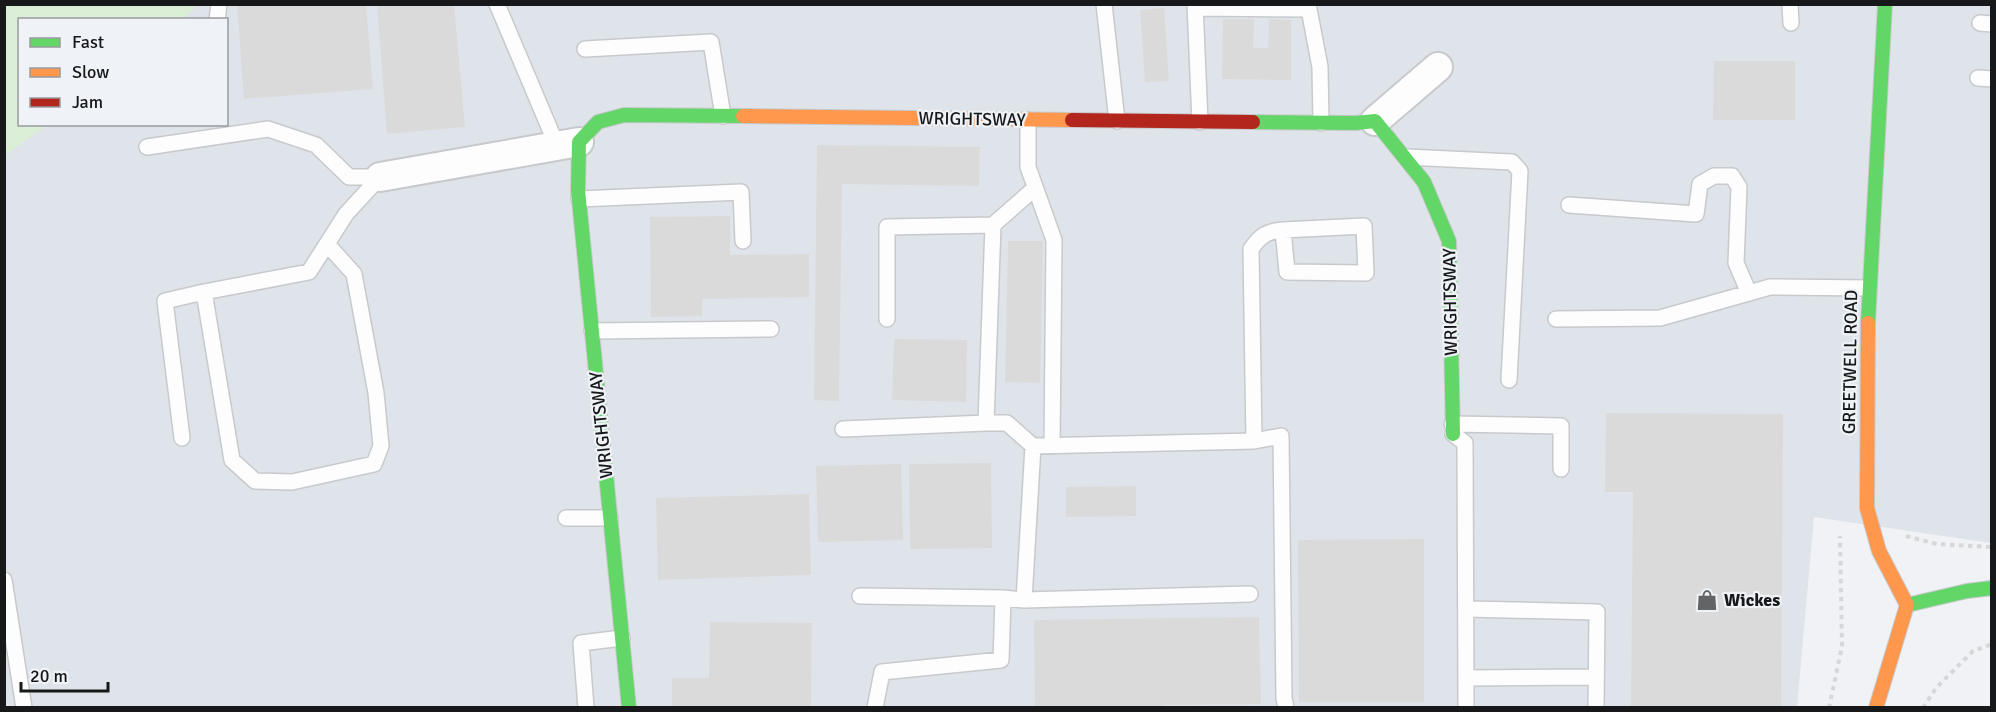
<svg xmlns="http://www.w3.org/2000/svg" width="1996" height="712" viewBox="0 0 1996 712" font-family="Signika,sans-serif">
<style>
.built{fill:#dfe4ea}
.green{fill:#daefd5}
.building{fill:#dadadb}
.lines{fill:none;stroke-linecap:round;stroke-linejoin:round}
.lane-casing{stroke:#c8c9cc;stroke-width:18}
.street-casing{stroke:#c8c9cc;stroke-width:32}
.fast-casing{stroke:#c8c9cc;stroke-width:16}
.slow-casing{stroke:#c8c9cc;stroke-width:16}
.jam-casing{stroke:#c8c9cc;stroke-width:16}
.path{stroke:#d6d7d7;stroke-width:4;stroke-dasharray:4.5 4.5;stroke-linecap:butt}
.lane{stroke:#fdfdfe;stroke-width:15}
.street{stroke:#fdfdfe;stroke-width:28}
.fast{stroke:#63d668;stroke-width:14}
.slow{stroke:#ff974d;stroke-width:14}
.jam{stroke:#b3261e;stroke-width:14}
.labels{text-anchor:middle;stroke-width:4.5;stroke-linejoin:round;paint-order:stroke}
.street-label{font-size:18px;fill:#171819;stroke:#eff2f6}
.poi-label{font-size:18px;font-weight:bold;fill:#171819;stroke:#eff2f6;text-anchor:start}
</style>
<rect width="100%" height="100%" fill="#f0f2f5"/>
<path class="built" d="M198,5H1991V543L1814,517L1797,707H5L4,155L47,125L226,124V20L182,19Z"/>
<path class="green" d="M5,4H198V5L182,19L20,20V124L47,125L5,155Z"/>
<path class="building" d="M237,4H366L373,89L244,99Z
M377,4H454L465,127L387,134Z
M1164,8L1169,81L1145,82L1140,10Z
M1223,19H1254L1253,48H1268L1269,19L1291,20V80L1222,79Z
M1714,61H1795V120H1713Z
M817,145L980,147L979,186L842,184L839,401L814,400Z
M730,216V255L809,254V297L702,299V316L651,317L650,217Z
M1008,241H1043L1040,383L1005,382Z
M894,339L967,340L966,402L892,400Z
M1606,413L1783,414L1781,708H1631L1633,492H1605Z
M991,463L992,548L910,549L909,464Z
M901,464L903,540L818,542L816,466Z
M1136,486V516L1066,517V487Z
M809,494L811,575L658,580L656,498Z
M1424,539V702H1299L1298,540Z
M1259,617L1261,704L1162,705V708H1035L1034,620Z
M710,622L812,623L811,708H672V678H709Z"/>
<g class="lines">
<defs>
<path id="lane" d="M497,4L557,146
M1104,4L1117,121
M1195,4L1200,122
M1308,4L1320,67L1321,123
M1790,4L1791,23
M1195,8L1309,9
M217,20L219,4
M1980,23L1992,24
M585,49L711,42L723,116
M1978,78L1992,79
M1028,120V167L1054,240L1052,446
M147,147L268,129L316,145L349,177H380
M1407,157L1512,162L1520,171L1509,380
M579,199L741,192L743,241
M1569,205L1696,214L1700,184L1714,176H1732L1739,187L1736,263L1749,293
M327,244L354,274L376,393L381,446L374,464L292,482L255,481L232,460L204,292L309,272L346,214L380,177
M887,319V227L993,225
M1556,319L1660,318L1770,287L1869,288
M592,331L771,329
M986,423L993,225L1035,188
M1452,424L1561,426V469
M843,429L986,423H1007L1033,446
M1453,434L1465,443L1466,708
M182,438L165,301L204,292
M1254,441L1281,436L1284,698L1286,708
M566,518H610
M4,580L24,708
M860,596L1003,598L1024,600L1250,594
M1024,600L1033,446L1254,441L1251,249C1260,236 1267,231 1283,230L1364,226L1366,273L1287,272L1283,230
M1466,609L1597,612L1596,708
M1466,678L1596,677
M586,708L581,643L622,638
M875,708L882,672L1001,660L1003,598"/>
<path id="street" d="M1375,121L1438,67
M380,177L579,142"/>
<path id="fast" d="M1253,122L1356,123L1375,121L1424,182L1449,241L1453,434
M1868,323L1885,4
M1907,605L1967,591L1992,588
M629,708L578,190L579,142L598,122L624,115L743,116"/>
<path id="slow" d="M743,116L1072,120
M1868,323L1867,508L1879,551L1907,605L1876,708"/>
<path id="jam" d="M1072,120L1253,122"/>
</defs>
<use href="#lane" class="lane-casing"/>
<use href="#street" class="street-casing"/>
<use href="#fast" class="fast-casing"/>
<use href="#slow" class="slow-casing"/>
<use href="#jam" class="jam-casing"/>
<path class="path" d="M1906,536L1937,544L1992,547
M1829,708L1842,646L1840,536
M1923,708L1936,688L1973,651L1992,644"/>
<use href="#lane" class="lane"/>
<use href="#street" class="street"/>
<use href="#fast" class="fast"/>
<use href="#slow" class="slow"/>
<use href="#jam" class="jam"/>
</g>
<defs>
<symbol id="shop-bare" viewBox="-9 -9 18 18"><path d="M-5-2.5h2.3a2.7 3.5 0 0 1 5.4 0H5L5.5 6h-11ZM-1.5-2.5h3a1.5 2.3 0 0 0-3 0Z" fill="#636466" stroke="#eff2f6" stroke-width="2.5" paint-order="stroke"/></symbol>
</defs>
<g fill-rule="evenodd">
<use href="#shop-bare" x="1692" y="585" width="30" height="30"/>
</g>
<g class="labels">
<g class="street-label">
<text transform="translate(972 119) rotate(1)" y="6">WRIGHTSWAY</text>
<text transform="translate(1450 302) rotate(-91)" y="6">WRIGHTSWAY</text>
<text transform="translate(1850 362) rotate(-89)" y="6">GREETWELL ROAD</text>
<text transform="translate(601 425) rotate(-96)" y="6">WRIGHTSWAY</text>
</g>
<g class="poi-label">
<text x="1724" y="606">Wickes</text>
</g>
</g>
<rect width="1996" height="712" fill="none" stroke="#171819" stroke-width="12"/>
<rect x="18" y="18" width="210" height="108" fill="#eff2f6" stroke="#999b9e" stroke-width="1.5"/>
<rect x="30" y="38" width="30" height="9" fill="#63d668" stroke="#999b9e" stroke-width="1.5"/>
<text x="72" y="48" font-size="18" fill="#171819">Fast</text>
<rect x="30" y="68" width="30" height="9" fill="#ff974d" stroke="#999b9e" stroke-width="1.5"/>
<text x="72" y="78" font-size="18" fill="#171819">Slow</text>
<rect x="30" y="98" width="30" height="9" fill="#b3261e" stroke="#999b9e" stroke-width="1.5"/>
<text x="72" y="108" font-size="18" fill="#171819">Jam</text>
<path d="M21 682v9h87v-9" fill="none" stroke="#171819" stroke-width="3"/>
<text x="30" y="682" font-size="18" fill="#171819" stroke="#eff2f6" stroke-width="4.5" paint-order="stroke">20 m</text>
</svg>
